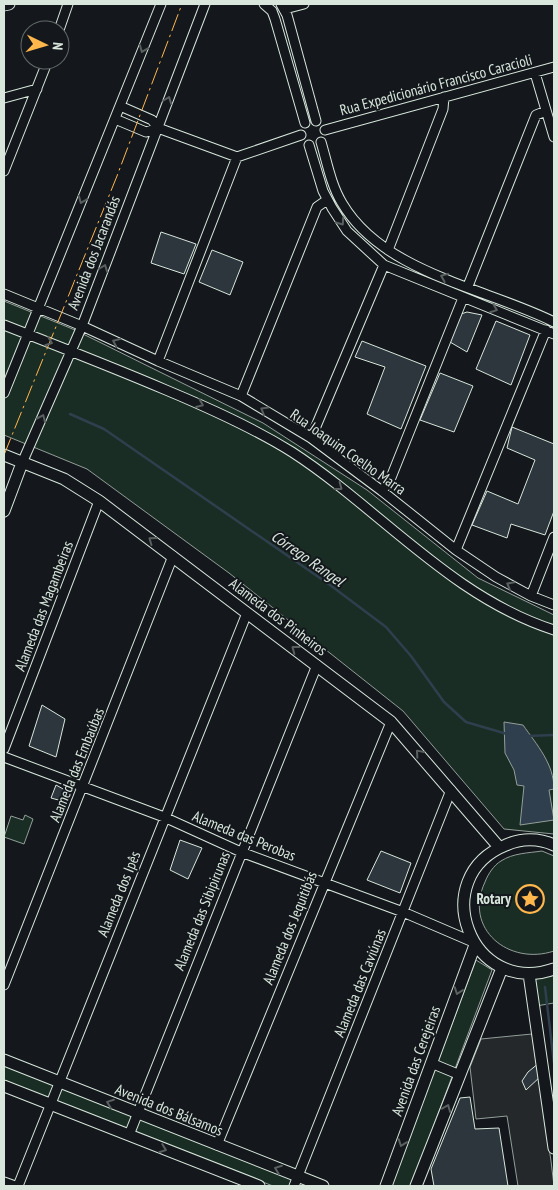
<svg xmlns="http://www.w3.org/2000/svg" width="558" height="1190" viewBox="0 0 558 1190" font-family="'PT Sans Narrow',sans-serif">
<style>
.green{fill:#1a2d24;stroke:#939e99}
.parking{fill:#24282b;stroke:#939e99}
.water{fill:#2f3f4d;stroke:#939e99}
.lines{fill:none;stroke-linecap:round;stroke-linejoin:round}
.stream{stroke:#2f3f4d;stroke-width:2.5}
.building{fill:#2c363c;stroke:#d8e6dc}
.street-casing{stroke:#d8e6dc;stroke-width:11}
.secondary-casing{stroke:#d8e6dc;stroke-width:13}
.street{stroke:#14181c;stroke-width:9}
.secondary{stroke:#14181c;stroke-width:11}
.power{stroke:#ffb74d;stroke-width:1;stroke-dasharray:18 4 2.5 4;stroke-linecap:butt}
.oneway{stroke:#59605f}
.labels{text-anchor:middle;stroke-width:4;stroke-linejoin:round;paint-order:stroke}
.street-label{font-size:15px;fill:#d8e6dc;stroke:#14181c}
.poi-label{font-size:15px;font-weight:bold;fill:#d8e6dc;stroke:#14181c;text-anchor:end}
.water-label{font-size:16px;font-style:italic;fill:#d8e6dc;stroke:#14181c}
</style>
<rect width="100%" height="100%" fill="#14181c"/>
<path class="green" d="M4,301L75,330L263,423L367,490L478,578L554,615V834L504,829L403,711L229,573L87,469L4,435Z
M25,815L33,819L24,844L4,837L11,816L23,820Z
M542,851L554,856V951C509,966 463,929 485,882C488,874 494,865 501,861C513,853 529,853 542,851Z
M476,960L492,970L411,1186H391Z
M554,975V1003L536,1006L532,980Z
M4,1065L314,1186H273L4,1081Z"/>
<path class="parking" d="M532,1034L551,1161L554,1186H518L507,1116L476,1119L470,1067L481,1039Z"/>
<path class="water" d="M504,722L523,725C537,745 554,764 554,789L549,790L554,820L520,825L524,786L517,785L514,770L505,753Z"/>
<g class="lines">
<path class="stream" d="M70,414L104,429L330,585L386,627L411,656L444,702L466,722L507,734
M527,736L554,735
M545,987L554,1063"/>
</g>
<path class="building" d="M161,232L196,244L184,274L151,263Z
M212,250L243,262L230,295L199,282Z
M467,312L482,315L467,352L450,342L461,314Z
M496,321L530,335L511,385L476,369Z
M362,341L426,366L401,429L367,414L385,367L355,357Z
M440,373L473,386L454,432L420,420Z
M512,427L554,444V511L545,535L511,524L507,538L472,525L487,491L518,504L535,460L507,448Z
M42,705L65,719L56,757L29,746Z
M56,785L65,790L62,801L51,798Z
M180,840L202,848L188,879L170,870Z
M381,851L411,863L400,893L367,880Z
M539,1063L541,1076L526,1090L522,1081L528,1072Z
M470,1097L475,1129L499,1128L508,1186H434L431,1169L460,1098Z"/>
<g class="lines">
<defs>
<path id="street" d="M264,4L272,11L275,19L305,123
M281,4L287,15L316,121
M285,9L304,4
M59,30L68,4
M535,73L554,137
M4,98L37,89
M120,106L152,120L158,128
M115,119L146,132L158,128L237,157L301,135
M325,130L554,67
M321,142C327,162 331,185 342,203C383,273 486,288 554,322
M309,145L323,191L332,208L347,231L384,265L554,334
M4,171L48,60
M388,250L443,109L444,97
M468,286L536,115L546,111
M4,294L82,326L158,361L241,396L311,438L382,491L456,550L496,577L531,596L554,605
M4,325C58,346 112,367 166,390C209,408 252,427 292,452C380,509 451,597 554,630
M158,361L237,157
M4,393L161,4
M241,396L317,207L327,200
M311,438L384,265
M22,463L82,326L205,4
M382,491L390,480L463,298
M456,550L546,330
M531,596L554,537
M4,749L99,501
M4,757L164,817L241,852L403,912L473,942
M4,985L173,556
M431,1063L460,1075
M129,1135L317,665
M217,1145L391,722
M4,1182L15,1186
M18,1186L247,613
M294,1186L451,790"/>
<path id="secondary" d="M4,5L9,4
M4,455L64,479L99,501L391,722L499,847
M4,511L22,463
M554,845C539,838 521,838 506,845C426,877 470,998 554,969
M529,974L554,1148
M4,1060L323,1186
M4,1086L259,1186
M386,1186L475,945
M416,1186L502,968"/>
</defs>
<use href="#street" class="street-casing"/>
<use href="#secondary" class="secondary-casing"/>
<use href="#street" class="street"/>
<use href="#secondary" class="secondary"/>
<path class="power" d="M4,455L117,176L182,4"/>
</g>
<defs><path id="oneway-chevron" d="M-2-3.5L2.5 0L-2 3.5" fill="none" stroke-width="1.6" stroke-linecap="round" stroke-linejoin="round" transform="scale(1.25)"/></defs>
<g class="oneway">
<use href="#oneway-chevron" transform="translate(143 49) rotate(112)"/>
<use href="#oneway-chevron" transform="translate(168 100) rotate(-69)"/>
<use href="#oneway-chevron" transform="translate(82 200) rotate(112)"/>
<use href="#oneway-chevron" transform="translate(341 222) rotate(55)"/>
<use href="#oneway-chevron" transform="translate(104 268) rotate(-69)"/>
<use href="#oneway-chevron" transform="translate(444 277) rotate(-158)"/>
<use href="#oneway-chevron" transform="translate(494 309) rotate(21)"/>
<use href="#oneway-chevron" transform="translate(49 342) rotate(20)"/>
<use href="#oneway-chevron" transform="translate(116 342) rotate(-155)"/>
<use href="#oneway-chevron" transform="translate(200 404) rotate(23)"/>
<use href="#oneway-chevron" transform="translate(264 410) rotate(-149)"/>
<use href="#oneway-chevron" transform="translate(42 418) rotate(-66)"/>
<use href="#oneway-chevron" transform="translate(339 487) rotate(37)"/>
<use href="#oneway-chevron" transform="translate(152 540) rotate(-144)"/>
<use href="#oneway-chevron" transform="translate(510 585) rotate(-151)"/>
<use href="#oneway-chevron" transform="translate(295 649) rotate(-143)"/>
<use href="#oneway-chevron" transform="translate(419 753) rotate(-131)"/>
<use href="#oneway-chevron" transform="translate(458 991) rotate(110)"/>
<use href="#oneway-chevron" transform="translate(110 1103) rotate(-159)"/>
<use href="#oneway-chevron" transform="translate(447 1108) rotate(-68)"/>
<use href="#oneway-chevron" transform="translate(402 1143) rotate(110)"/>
<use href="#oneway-chevron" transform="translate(163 1149) rotate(21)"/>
<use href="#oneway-chevron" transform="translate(278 1169) rotate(-159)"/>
</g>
<defs>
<symbol id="sight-ring" viewBox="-11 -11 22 22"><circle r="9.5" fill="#14181c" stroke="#ffb74d" stroke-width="1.5"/><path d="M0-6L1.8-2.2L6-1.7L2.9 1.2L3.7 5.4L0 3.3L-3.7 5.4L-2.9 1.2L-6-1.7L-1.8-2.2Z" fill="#ffb74d"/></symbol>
</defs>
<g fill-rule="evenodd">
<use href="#sight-ring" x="514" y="883" width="32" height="32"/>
</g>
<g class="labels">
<g class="street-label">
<text transform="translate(436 85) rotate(-15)" y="5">Rua Expedicionário Francisco Caracioli</text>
<text transform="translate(94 253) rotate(-69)" y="5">Avenida dos Jacarandás</text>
<text transform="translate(348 452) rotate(35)" y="5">Rua Joaquim Coelho Marra</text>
<text transform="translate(44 606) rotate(-69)" y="5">Alameda das Magambeiras</text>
<text transform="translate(278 617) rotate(37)" y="5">Alameda dos Pinheiros</text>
<text transform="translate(77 765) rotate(-68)" y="5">Alameda das Embaúbas</text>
<text transform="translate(244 836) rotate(22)" y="5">Alameda das Perobas</text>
<text transform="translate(119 894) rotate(-68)" y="5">Alameda dos Ipês</text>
<text transform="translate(202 911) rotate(-68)" y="5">Alameda das Sibipirunas</text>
<text transform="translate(290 928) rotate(-68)" y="5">Alameda dos Jequitibás</text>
<text transform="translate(360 983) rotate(-68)" y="5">Alameda das Caviúnas</text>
<text transform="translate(416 1061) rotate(-70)" y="5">Avenida das Cerejeiras</text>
<text transform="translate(169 1110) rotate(22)" y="5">Avenida dos Bálsamos</text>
</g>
<g class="poi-label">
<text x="511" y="904">Rotary</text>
</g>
<g class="water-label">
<text transform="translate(308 558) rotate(35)" y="6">Córrego Rangel</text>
</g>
</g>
<rect width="558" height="1190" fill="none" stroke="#d8e6dc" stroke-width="10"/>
<g transform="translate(45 45) rotate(95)"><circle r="24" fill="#14181c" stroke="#626a69"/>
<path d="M0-4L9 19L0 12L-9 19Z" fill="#ffb74d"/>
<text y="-8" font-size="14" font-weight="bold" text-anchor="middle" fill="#d8e6dc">N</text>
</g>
</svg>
